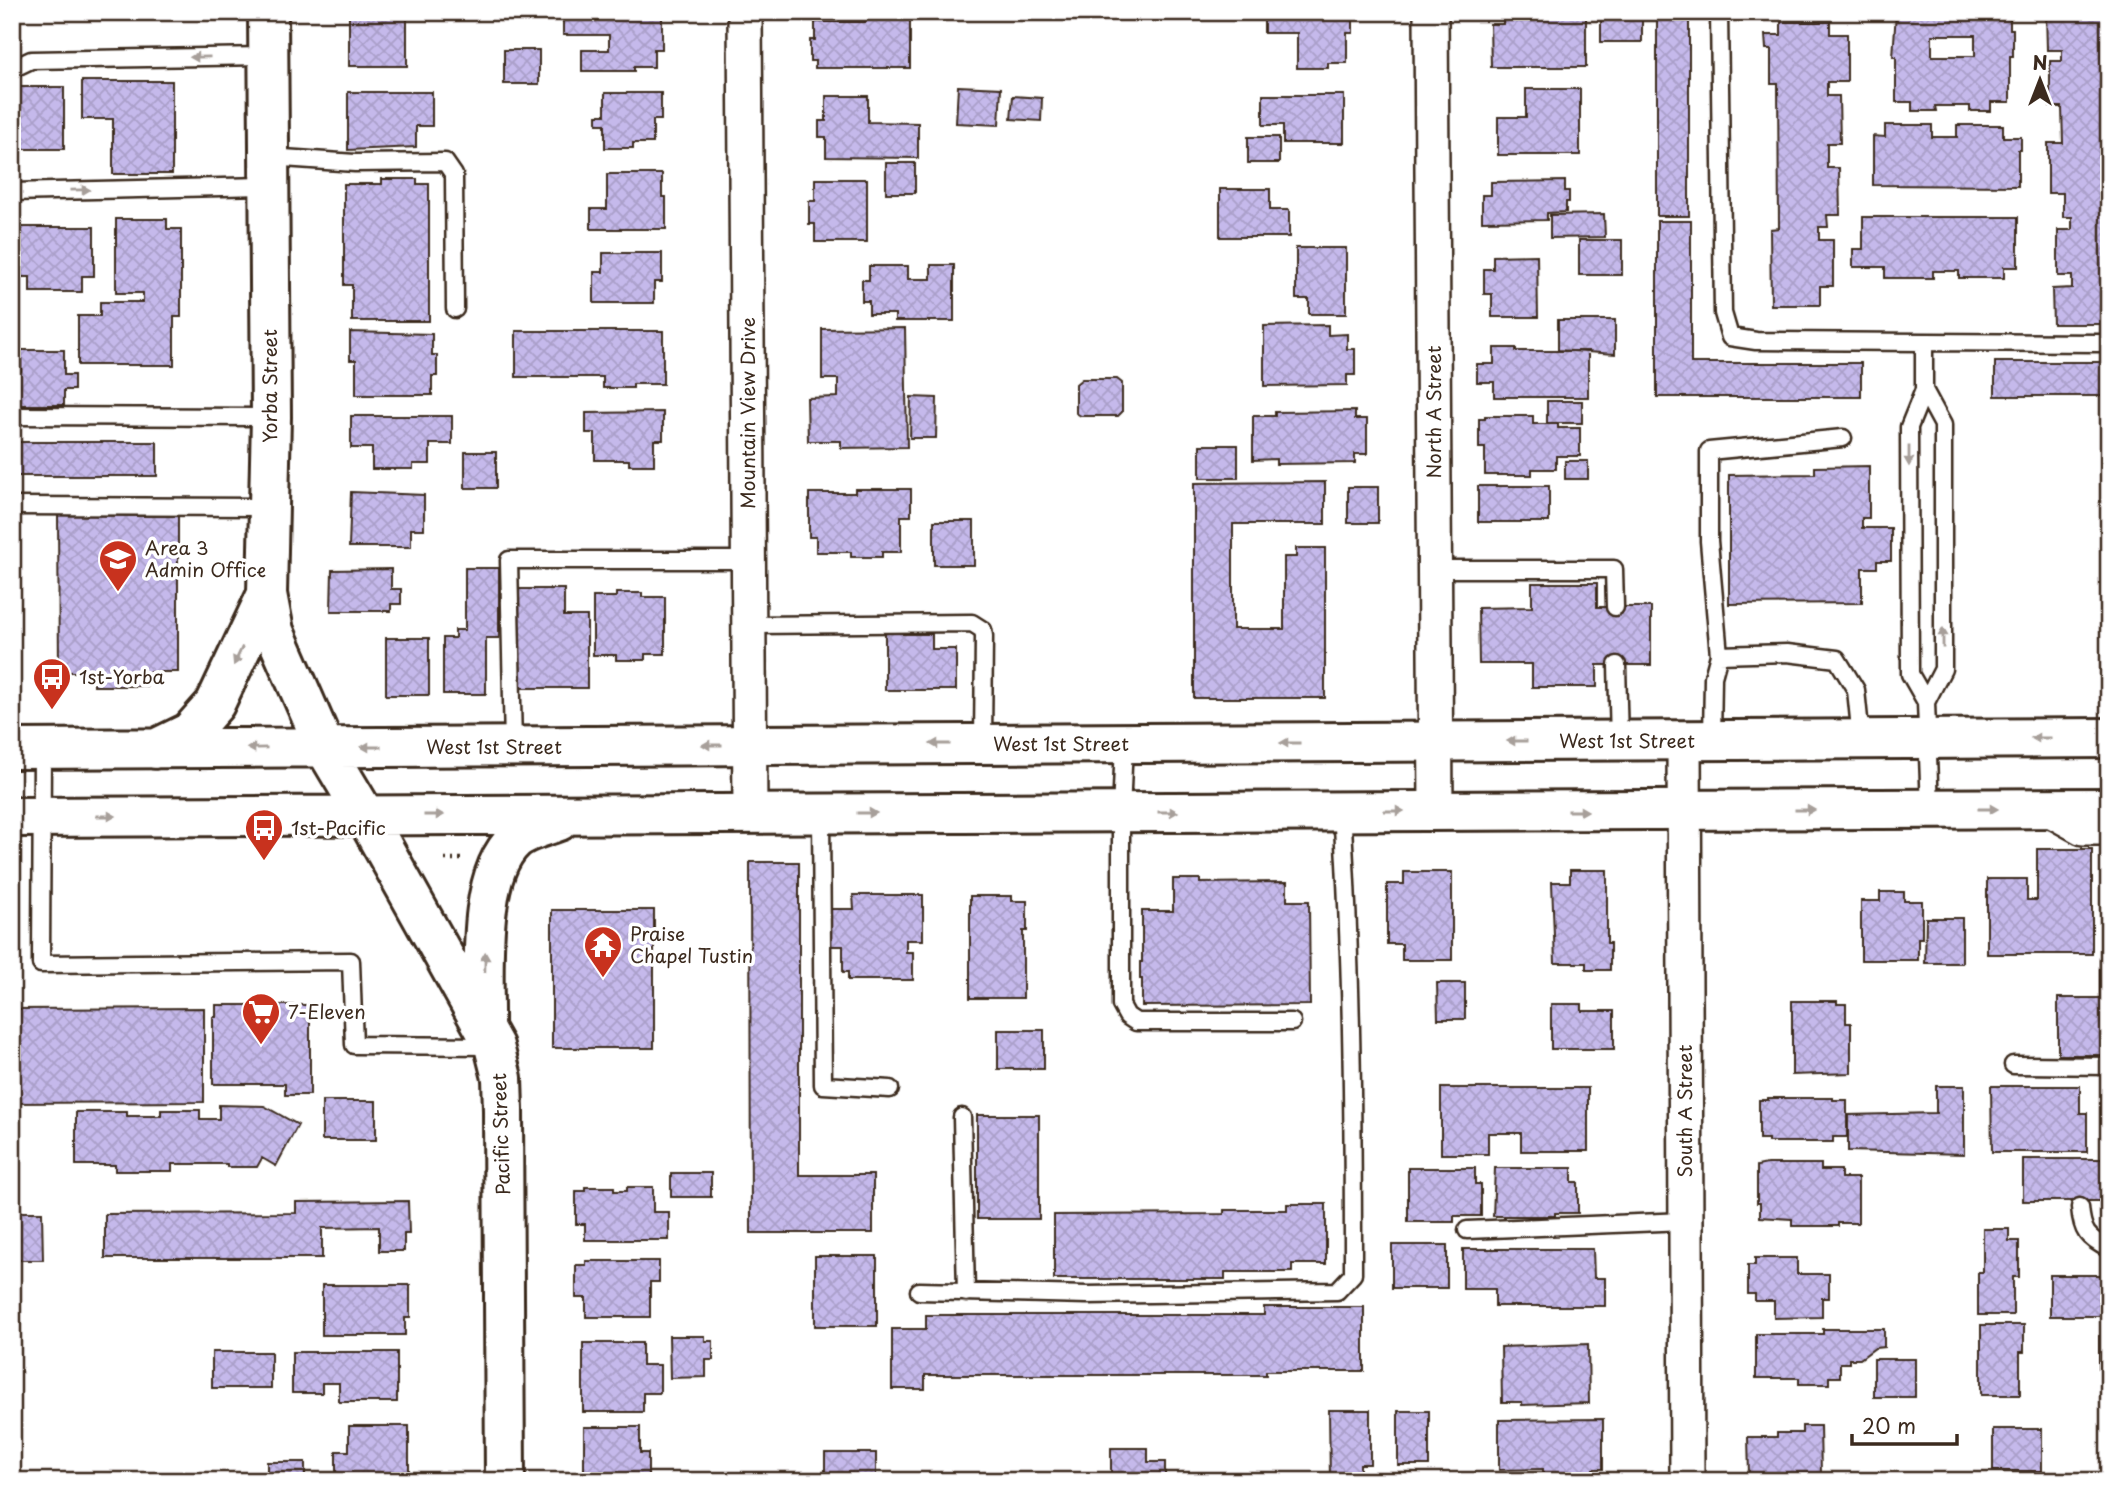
<svg xmlns="http://www.w3.org/2000/svg" width="2121" height="1493" viewBox="0 0 2121 1493" font-family="'Playpen Sans',sans-serif">
<style>
.building{fill:url(#building-cross-hatch);stroke:#3b2a1e;stroke-width:2;fill-rule:evenodd}
.lines{fill:none;stroke-linecap:round;stroke-linejoin:round}
.lane-casing{stroke:#3b2a1e;stroke-width:21}
.street-casing{stroke:#3b2a1e;stroke-width:38}
.secondary-casing{stroke:#3b2a1e;stroke-width:44}
.path{stroke:#3b2a1e;stroke-width:4.5;stroke-dasharray:2 5;stroke-linecap:butt}
.lane{stroke:#fff;stroke-width:16}
.street{stroke:#fff;stroke-width:33}
.secondary{stroke:#fff;stroke-width:38}
.oneway{fill:#a79f9a}
.labels{text-anchor:middle;stroke-width:7;stroke-linejoin:round;paint-order:stroke}
.street-label{font-size:19px;fill:#3b2a1e;stroke:#fff}
.poi-label{font-size:19px;fill:#3b2a1e;stroke:#fff;text-anchor:start}
</style>
<defs>
<pattern id="building-cross-hatch" width="8" height="8" patternUnits="userSpaceOnUse" patternTransform="scale(1.75)"><rect width="8" height="8" fill="#c5b9eb"/><path d="M0 0l8 8M0 8l8-8" fill="none" stroke="#aa9fc9"/></pattern>
</defs>
<rect width="100%" height="100%" fill="#fff"/>
<filter id="ink" filterUnits="userSpaceOnUse"><feTurbulence type="fractalNoise" baseFrequency=".0143" numOctaves="2"/><feDisplacementMap in="SourceGraphic" scale="14" xChannelSelector="R" yChannelSelector="G"/><feConvolveMatrix kernelMatrix="1 2 1 2 8 2 1 2 1" color-interpolation-filters="sRGB"/></filter>
<g filter="url(#ink)">
<path class="building" d="M563,12H662V49H654V67H634V71H582V50H609V35H563Z
M865,12H910V68H815V61H810V40H815V22H865Z
M1264,12H1353V33H1347V63H1328V68H1297V33H1264Z
M1503,12H1586V67H1491L1490,24H1503Z
M1601,12H1642V42H1601Z
M1657,12H1689V216H1657Z
M1896,12H2010V29H2013V56H2010V102H1991V111H1970V106H1935L1936,111H1912V102H1896V57H1893ZM1932,35H1975V56H1932Z
M2041,12H2109V324H2053L2052,289L2072,288V276H2058V230H2072V217H2063V193H2048V143H2063L2062,107H2050V61H2062V50H2047L2046,13Z
M349,16H407V66H349Z
M1781,22H1830V34H1847V82H1827V96H1839L1840,143H1827V168H1839L1840,215H1827L1828,227H1819V240H1833V286H1820V305H1771L1770,229L1779,228L1778,84H1771V49H1766L1765,35H1781Z
M504,50H539V84H504Z
M82,81H172V174H113V119H82Z
M958,86L1001,88L999,125L956,123Z
M14,87H64V149H14Z
M1526,89H1580V155H1498V117H1526Z
M348,92H432V126H416V147L348,150Z
M605,93H661V120H653V143H633V148H605V124H597V115H605Z
M1263,95H1344V143H1283V125H1263Z
M826,96H868V122L918,123V158L826,157V137H819V121H826Z
M1013,96L1042,98L1041,121L1011,119Z
M1885,125H1932V137H1957V125H2003V137H2021V150H2018V186L1873,185V136L1885,137Z
M1248,137H1279V163H1248Z
M886,163H915V193H886Z
M607,174H662V197H666V229H591V209H607Z
M382,179H417V184H429V321H352V285H344V184H382Z
M815,179H867V242H815V224H809V201H815Z
M1565,181V191H1569V202H1566V212L1547,213V220L1482,221V195H1491V182Z
M1220,189H1270V210H1289V237H1220Z
M1604,214L1605,237L1550,238V215Z
M1863,217H2018V267H2004V278H1959V271H1933V278H1885V267H1853V249H1863Z
M116,219H167V229H181V317H174V365H78V316H100V302H143V293H116Z
M1657,221H1691V363H1861V397H1657Z
M12,227H94V276H82V292H30V277H12Z
M1579,240H1622V275H1579Z
M1296,248H1346V314H1309V299H1296Z
M603,253H662V282H654V303H594V272H603Z
M1537,255L1538,317H1492V294H1484V269H1493V256Z
M931,265H954V321H895V314H869V301H862V280H869V266H908V279H931Z
M1558,320H1615V354L1558,350Z
M1328,325V335L1347,334V349H1355V375H1347V385L1264,386V326Z
M905,328L907,447L841,448V441H808L807,398L838,397V379H822V329Z
M516,331H663V384H633V388H603V377H516Z
M350,332L432,334V355H437V376H432V395H356V360H350Z
M1494,348H1516V351H1588V397H1494V382H1477V364H1494Z
M21,350H64V375H74V390H64V405H12V371H21Z
M1995,362H2109V396H1995Z
M1082,379H1117L1122,383V412L1118,416H1081L1076,413V384Z
M911,397L937,398L936,438H910Z
M1547,401H1582V423H1547Z
M1355,411V419H1367V454H1355V463L1276,464V459L1253,460V416H1275V412Z
M663,412V440H654V465H629V460H595V433H586V413Z
M351,416H452V444H430V464H413V469H372V448H351Z
M1485,416H1533V424H1558V428H1580V456H1556V469H1532V475H1485V448H1479V419H1485Z
M12,442H157V476H12Z
M1200,445H1238V478H1200Z
M465,452H496V488H465Z
M1565,461H1588V479H1565Z
M1869,466V518H1862V528H1891V561H1877V568H1862V603L1729,604V475L1815,474V467Z
M1325,482V524H1233V629H1284V557H1296V548H1325V698H1194V483Z
M1478,486H1549V522H1478Z
M1348,487H1378V523H1348Z
M855,489H911V516H901V552H882V557H851V552H816V537H809V493H855Z
M351,492L424,495V529H411V547H349Z
M58,514H178V672H146L147,686H94V672H59Z
M934,521H974V565H934Z
M465,568H499V638H486V694H443V638H455V630H465Z
M391,569V589H401V604H391V611H331L332,570Z
M1532,583H1597V607H1651V665H1597V687H1532V664H1479L1478,608L1532,607Z
M519,589H564V616H587V688H519Z
M616,593H642V597H665V654H645V660H616V655H593V597H616Z
M885,631H903V634H932V649H956V690H885Z
M386,638H429V695H386Z
M2037,849H2092V954H1987V879H2027V900H2037Z
M750,862H799V1175H873V1233H751Z
M1570,870H1607V943H1610V970H1586V963H1555L1552,882H1570Z
M1404,872H1452V960H1402V944H1387V884H1404Z
M2104,878H2109V997H2100V960H2104Z
M1173,879H1200V883L1287,882V901H1309L1310,1005L1142,1006V979H1140V962H1142V911H1173Z
M1880,892H1904V901H1922V938H1918V960H1861V901H1880Z
M853,895H923V940H906V952H913V980H848V972H843V946H830V909H854Z
M970,896H1012V901H1027V931H1023V998H970Z
M552,910H654V1048H552Z
M1926,918H1962V963H1925Z
M1437,983H1465V1019H1438Z
M2058,998H2109V1055H2058Z
M1792,1001H1837V1004H1846V1023H1851V1073L1792,1075Z
M1551,1004H1582V1011H1614V1049H1551Z
M216,1005H310V1095H285V1084H213V1017H216Z
M204,1008V1102L12,1103V1009Z
M998,1030H1044V1069H998Z
M1936,1086H1964V1154L1848,1151V1115L1936,1113Z
M1991,1086H2080V1113H2087V1152H1992Z
M1441,1088H1588V1151H1521V1133H1488V1154H1441Z
M1768,1098H1833V1100H1847V1137H1833V1142H1768V1139H1759V1100H1768Z
M322,1101H376V1140H322Z
M219,1105L264,1106L298,1125L276,1166L262,1158L257,1167H227V1164H172V1171H115V1165H76V1112H127V1116H161V1110H200V1119H219Z
M977,1115H1039V1219H977Z
M2023,1159H2103V1201H2023Z
M1767,1164H1821V1170H1841V1178H1858V1223H1838V1226H1792V1219L1760,1217V1203H1757V1166Z
M1408,1168H1475V1184H1481V1216H1454V1222H1408Z
M1495,1168H1572V1182H1578V1213H1555V1216H1493Z
M671,1173H711V1197H671Z
M585,1187H614V1191H627V1187H653V1212H669V1240H585V1224H576V1191H585Z
M408,1201L409,1234H404V1251H379V1227L322,1228V1258H105V1214L296,1213V1202Z
M1287,1204H1326V1264H1292V1272H1225V1279H1054V1215L1224,1214V1210H1287Z
M12,1212H42L43,1260H12Z
M1983,1229H2009V1241H2019V1277H2013V1315H1978V1272H1983Z
M1392,1245H1447V1288H1392Z
M1463,1249H1593L1594,1278H1605V1306H1495V1289H1463Z
M815,1256H877V1326H815Z
M1755,1258H1797V1274H1829V1298H1822V1317L1774,1318V1301H1755V1294H1748V1265H1755Z
M586,1261H659V1282H650V1317H586V1298H576V1265H586Z
M2050,1275H2109V1316H2050Z
M322,1285H410V1318H405V1335H322Z
M1264,1307H1364V1371H1266V1375H925V1389H892V1329H926V1315H1264Z
M1981,1325H2024V1352H2020V1395H1981Z
M1823,1329H1884V1347L1875,1348L1860,1359H1849V1363H1840V1377H1829V1384H1799V1378H1756V1334H1823Z
M669,1336H705V1341H713V1360H706V1377L670,1378Z
M2099,1336H2109V1382H2099Z
M583,1343H642V1365H660V1393H643V1412H583Z
M1588,1344L1589,1403L1522,1405V1402H1502L1501,1347Z
M212,1352H271V1388H212Z
M292,1352H397V1402H339V1383H322V1393H292Z
M1874,1359H1915V1397H1874Z
M1329,1410H1370V1464H1360V1481H1330Z
M1398,1411H1429V1465H1398Z
M1603,1419V1469H1593V1475L1543,1476V1469L1499,1470V1420Z
M349,1426H409V1481H336V1451H349Z
M1802,1426H1820L1821,1474L1749,1475L1748,1437H1777V1433H1802Z
M584,1427H640V1453H648V1476H584Z
M1993,1429H2042V1471H1993Z
M1111,1448H1148V1462H1165V1481H1111Z
M825,1453H876V1481H825Z
M267,1462H305V1481H267Z"/>
<g class="lines">
<defs>
<path id="lane" d="M1719,12L1723,313L1730,337L1756,341L2100,343
M12,69L31,60L268,56
M269,157L355,163L445,162L454,175L455,309
M12,192L269,186
M1924,343V390L1909,427L1910,674L1926,702
M1924,390L1943,425V669L1926,702L1930,809
M12,416L271,417
M12,506L270,507
M1435,569H1614L1615,607
M749,625L972,623L983,630L984,636L983,743
M1719,655L1709,541V451L1843,438
M1617,665L1619,741
M1712,740L1713,677L1719,655L1787,653L1837,659L1856,690L1861,739
M1124,744L1121,812V1005L1127,1016L1136,1022H1292
M513,746L509,560H749
M42,749L41,964L351,961L354,1045L492,1046
M821,814L823,1085L890,1089
M2013,1065L2109,1066
M962,1117L966,1293
M2080,1207C2082,1232 2087,1238 2109,1249
M1467,1230L1686,1221
M919,1291L1087,1295L1337,1291L1353,1274C1353,1119 1352,965 1342,811"/>
<path id="street" d="M745,12L750,814
M1431,12L1436,811
M1684,741L1687,1481
M2047,808L2083,828H2109"/>
<path id="secondary" d="M268,12L271,417L267,594L274,631L325,748L365,815L494,1046L502,1078L503,1110L505,1481
M12,749L2109,738
M155,749L190,732L215,704L267,594
M12,817L2109,808
M484,1028C485,978 475,876 515,840C525,831 546,826 559,821"/>
</defs>
<use href="#lane" class="lane-casing"/>
<use href="#street" class="street-casing"/>
<use href="#secondary" class="secondary-casing"/>
<path class="path" d="M445,859H462"/>
<use href="#lane" class="lane"/>
<use href="#street" class="street"/>
<use href="#secondary" class="secondary"/>
</g>
<defs><path id="oneway-solid" d="M-6-.8H1V-3.2L6.5 0L1 3.2V.8H-6Z" transform="scale(1.75)"/></defs>
<g class="oneway">
<use href="#oneway-solid" transform="translate(200 57) rotate(179)"/>
<use href="#oneway-solid" transform="translate(80 190) rotate(-1)"/>
<use href="#oneway-solid" transform="translate(1909 456) rotate(90)"/>
<use href="#oneway-solid" transform="translate(1943 638) rotate(-90)"/>
<use href="#oneway-solid" transform="translate(238 656) rotate(115)"/>
<use href="#oneway-solid" transform="translate(2041 738) rotate(180)"/>
<use href="#oneway-solid" transform="translate(1517 741) rotate(180)"/>
<use href="#oneway-solid" transform="translate(1290 743) rotate(180)"/>
<use href="#oneway-solid" transform="translate(940 744) rotate(180)"/>
<use href="#oneway-solid" transform="translate(712 745) rotate(180)"/>
<use href="#oneway-solid" transform="translate(371 747) rotate(180)"/>
<use href="#oneway-solid" transform="translate(257 748) rotate(179)"/>
<use href="#oneway-solid" transform="translate(1988 809)"/>
<use href="#oneway-solid" transform="translate(1805 810)"/>
<use href="#oneway-solid" transform="translate(1394 811)"/>
<use href="#oneway-solid" transform="translate(1578 811)"/>
<use href="#oneway-solid" transform="translate(1168 812)"/>
<use href="#oneway-solid" transform="translate(867 813)"/>
<use href="#oneway-solid" transform="translate(434 815)"/>
<use href="#oneway-solid" transform="translate(106 816)"/>
<use href="#oneway-solid" transform="translate(485 962) rotate(-89)"/>
</g>
</g>
<defs>
<symbol id="school-pin" viewBox="-11 -11 22 30"><path d="M0 17L-7.5 6A9.5 9.5 0 1 1 7.5 6Z" fill="#c8321e" stroke="#fff"/><path d="M0-5L7-2L0 1L-7-2ZM-4 1L0 2.5L4 1V4Q0 6-4 4Z" fill="#fff"/></symbol>
<symbol id="bus-pin" viewBox="-11 -11 22 30"><path d="M0 17L-7.5 6A9.5 9.5 0 1 1 7.5 6Z" fill="#c8321e" stroke="#fff"/><path d="M-5-6H5V4H4V6H2V4H-2V6H-4V4H-5ZM-3.5-4V0h7V-4ZM-3.5 1.2v1.5H-2V1.2ZM2 1.2v1.5H3.5V1.2Z" fill="#fff"/></symbol>
<symbol id="temple-pin" viewBox="-11 -11 22 30"><path d="M0 17L-7.5 6A9.5 9.5 0 1 1 7.5 6Z" fill="#c8321e" stroke="#fff"/><path d="M0-6L5-2H3V0L6.5 2.5H4V6H1.5V3h-3V6H-4V2.5H-6.5L-3 0V-2H-5Z" fill="#fff"/></symbol>
<symbol id="supermarket-pin" viewBox="-11 -11 22 30"><path d="M0 17L-7.5 6A9.5 9.5 0 1 1 7.5 6Z" fill="#c8321e" stroke="#fff"/><path d="M-6-5.5h2.5l.6 2H6L4.5 2H-2.5L-4.4-4H-6ZM-1.5 3.2a1.3 1.3 0 1 0 .1 0ZM3 3.2a1.3 1.3 0 1 0 .1 0Z" fill="#fff"/></symbol>
</defs>
<g fill-rule="evenodd">
<use href="#school-pin" x="96" y="537" width="44" height="60"/>
<use href="#bus-pin" x="30" y="655" width="44" height="60"/>
<use href="#bus-pin" x="242" y="806" width="44" height="60"/>
<use href="#temple-pin" x="581" y="923" width="44" height="60"/>
<use href="#supermarket-pin" x="239" y="990" width="44" height="60"/>
</g>
<g class="labels">
<g class="street-label">
<text transform="translate(270 386) rotate(-90)" y="7">Yorba Street</text>
<text transform="translate(1434 412) rotate(-90)" y="7">North A Street</text>
<text transform="translate(748 413) rotate(-90)" y="7">Mountain View Drive</text>
<text x="1627" y="748">West 1st Street</text>
<text x="1061" y="751">West 1st Street</text>
<text x="494" y="754">West 1st Street</text>
<text transform="translate(1685 1111) rotate(-90)" y="7">South A Street</text>
<text transform="translate(501 1134) rotate(-92)" y="7">Pacific Street</text>
</g>
<g class="poi-label">
<text x="145" y="555">Area 3<tspan x="145" dy="22">Admin Office</tspan></text>
<text x="79" y="684">1st-Yorba</text>
<text x="291" y="835">1st-Pacific</text>
<text x="630" y="941">Praise<tspan x="630" dy="22">Chapel Tustin</tspan></text>
<text x="288" y="1019">7-Eleven</text>
</g>
</g>
<rect width="2121" height="1493" fill="none" stroke="#fff" stroke-width="42"/>
<rect x="21" y="21" width="2079" height="1451" fill="none" stroke="#3b2a1e" stroke-width="2.5" filter="url(#ink)"/>
<g transform="translate(2040 80)" stroke="#ffffff" stroke-width="5" paint-order="stroke">
<path d="M0-5L12 26L0 18L-12 26Z" fill="#3b2a1e"/>
<text y="-10" font-size="19" font-weight="bold" text-anchor="middle" fill="#3b2a1e">N</text>
</g>
<path d="M1852 1434v10h105v-10" fill="none" stroke="#3b2a1e" stroke-width="3.5"/>
<text x="1862" y="1434" font-size="21" fill="#3b2a1e" stroke="#ffffff" stroke-width="5" paint-order="stroke">20 m</text>
</svg>
